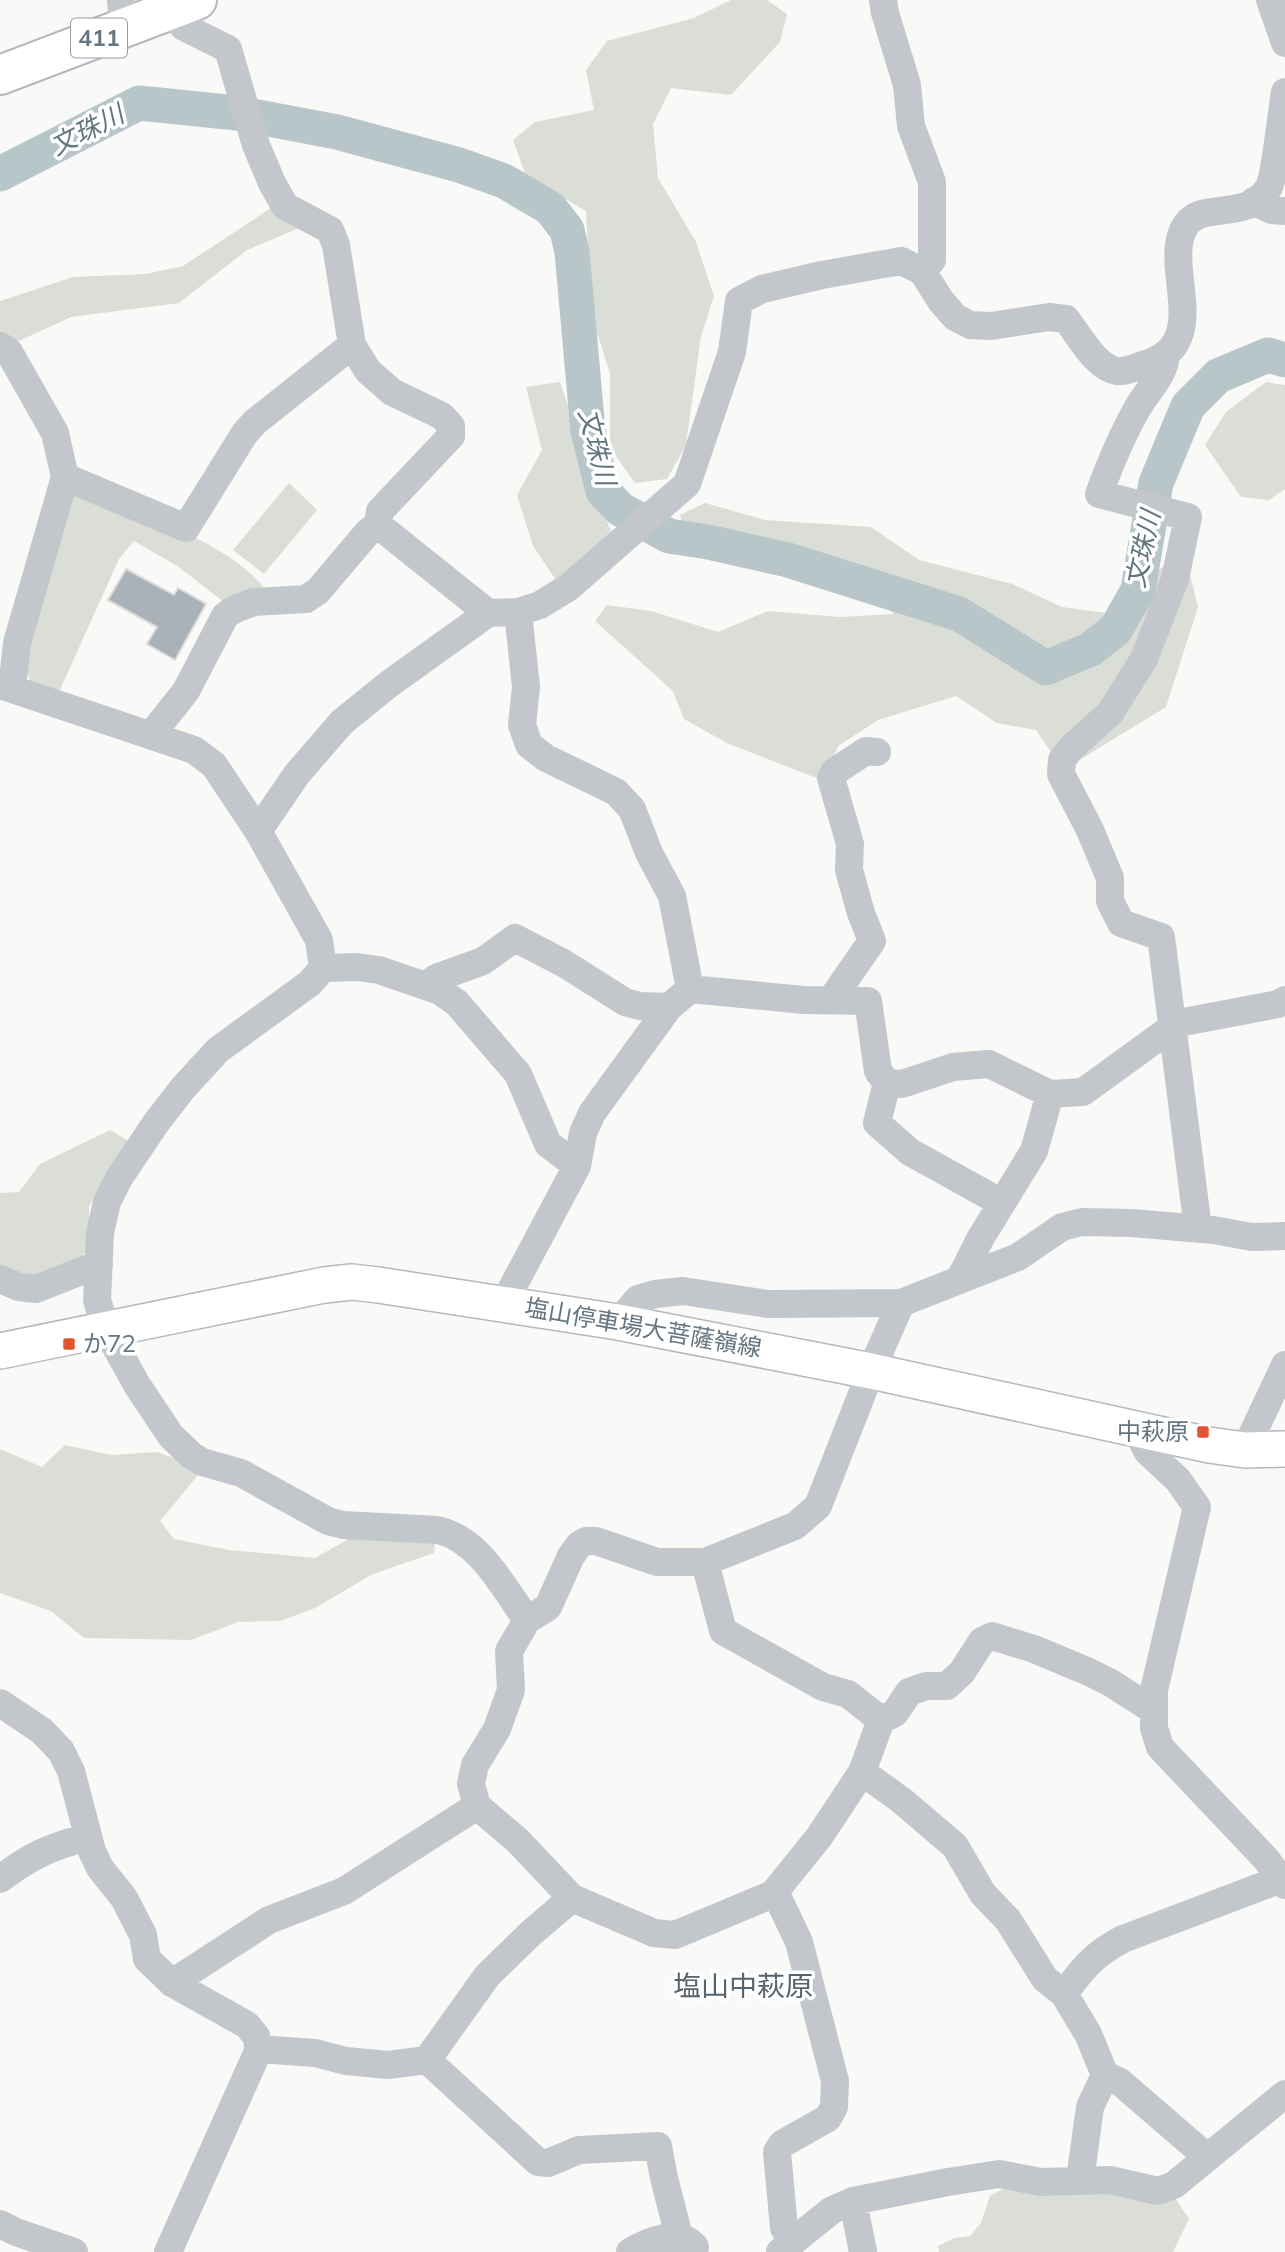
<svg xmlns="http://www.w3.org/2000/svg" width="1285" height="2252" viewBox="0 0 1285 2252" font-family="Mulish,'Noto Sans JP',sans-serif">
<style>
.green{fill:#daded6}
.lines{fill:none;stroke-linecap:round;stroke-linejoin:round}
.river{stroke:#b8c6c9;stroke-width:35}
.building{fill:#a9b2b8;stroke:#dbdbd9;stroke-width:2}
.major-casing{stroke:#b4b9bd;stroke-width:38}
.highway-casing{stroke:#b4b8bc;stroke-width:42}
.minor{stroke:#c3c7cb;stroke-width:28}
.major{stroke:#fff;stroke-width:35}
.highway{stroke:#fff;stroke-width:38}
.poi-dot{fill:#e15230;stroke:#fff;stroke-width:2.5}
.labels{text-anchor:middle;stroke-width:7;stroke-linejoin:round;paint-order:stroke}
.shield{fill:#fff;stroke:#939fa8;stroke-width:2}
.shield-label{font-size:23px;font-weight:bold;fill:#657682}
.street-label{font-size:24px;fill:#657682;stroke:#fff}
.poi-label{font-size:24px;fill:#657682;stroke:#fff;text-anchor:start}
.water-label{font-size:26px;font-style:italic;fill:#60757c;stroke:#fff}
.quarter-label{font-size:28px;fill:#57646d;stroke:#fff}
</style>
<rect width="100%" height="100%" fill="#f9f9f7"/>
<path class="green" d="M731,0H767L787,14L780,42L731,95L671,88L653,124L658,178L696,242L714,296L701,336L686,445L667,479L635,483L610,448V373L592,317L586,211L526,176L513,140L535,122L594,110L586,70L607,41L694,18Z
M271,208L306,225L247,250L179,303L71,317L10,345L0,340V301L73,277L146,274L183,266Z
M560,382L574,423L582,465L611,531L592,557L558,583L533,546L517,495L542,450L526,387Z
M1266,382L1285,385V489L1269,500L1241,497L1205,445L1226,412Z
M289,483L317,510L264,574L233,550Z
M69,485C127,509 233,542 268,593L230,607L179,567L134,541L119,559L58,694L31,685L22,651Z
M705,503L765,520L871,527L919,560L1012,584L1062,607L1106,613L1184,549L1198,607L1166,707L1063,770L1036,730L997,723L956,696L878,720L838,746L824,781L727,743L684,719L673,691L595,621L607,605L651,611L718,632L768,611L840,617L893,614L886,579L799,554L683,528L680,515Z
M110,1130L130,1142L89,1206V1249L70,1267L32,1284L0,1274V1193L19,1192L40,1164Z
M65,1445L111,1455L157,1452L203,1469L160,1521L174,1539L229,1550L315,1558L370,1527L435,1539L434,1553L373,1574L315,1608L280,1621L238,1622L191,1640L84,1638L51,1611L0,1593V1449L42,1467Z
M1070,2188L1173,2195L1189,2219L1173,2252H939L938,2246L954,2238L970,2236L981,2223L990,2196L1003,2189Z"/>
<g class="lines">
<path class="river" d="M0,174L139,103L237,113L337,132L459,165L504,181L550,208L567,230L572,252L588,431L603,491L620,509L669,536L708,542L788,560L959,614L1046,668L1091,649L1116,629L1138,590L1156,483L1188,406L1218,376L1268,355L1285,360"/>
</g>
<path class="building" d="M126,569L174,595L178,588L206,604L175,660L147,644L157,627L108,600Z"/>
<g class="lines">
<defs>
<path id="major" d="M0,1351L324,1285L352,1282L378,1285L618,1322L871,1371L1209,1445L1245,1450L1285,1449"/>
<path id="highway" d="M0,75L197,0"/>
</defs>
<use href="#major" class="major-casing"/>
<use href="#highway" class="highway-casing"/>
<path class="minor" d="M121,0L123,29
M883,0L885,13L907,85L911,126L932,182V260L922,271
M1270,0L1285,43
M170,10L184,27L228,49L256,145L272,183L285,206L330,230L336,245L352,345L368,371L392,392L442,416L451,426V436L380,511L378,525L488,613
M1254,201L1271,210L1285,211
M0,346L9,352L55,433L65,477L17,643L12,689
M1166,354C1165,375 1148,390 1138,407C1122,435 1110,464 1099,494L1188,517L1175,579L1144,659L1110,713L1072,747L1062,760L1061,774L1090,830L1110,878V901L1121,923L1161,937L1198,1229
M65,477L186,528L245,433L255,422L352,345
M518,612L526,687L522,725L529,745L546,758L616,792L632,809L649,853L672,896L690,989L804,1000L868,1001L878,1071L887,1083L902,1084L953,1067L989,1064L1050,1094L1083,1092L1178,1023L1278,1004L1285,1000
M0,685L194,750L214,765L258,831L319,940L323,968L310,983L218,1050L183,1088L156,1123L119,1178L107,1202L100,1233L97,1300L106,1329L137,1385L171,1436L191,1455L202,1462L241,1473L328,1521L343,1525L438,1530C480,1540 503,1587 527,1620
M151,735L186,691L225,616L233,610L253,602L306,599L318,591L368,532L378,525
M258,831L297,774L342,722L389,684L488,613L518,612L540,605L569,587L687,484L732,352L739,301L762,289L822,275L901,261L922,271L941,301L955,317L970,325L991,326L1049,317L1066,319C1079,335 1095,367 1117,371C1125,372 1136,367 1143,365C1217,345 1159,263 1186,225C1203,200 1247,223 1269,187C1275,176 1282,109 1285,92
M323,968L357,967L379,970L440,991L457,1003L518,1074L548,1144L577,1166
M426,986L436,978L483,961L515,938L565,964L625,1002L640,1006L669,1007
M831,1000L872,941L861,913L849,870L850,844L831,778L834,772L866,751L877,752
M887,1083L877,1123L910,1152L1002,1203
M0,1279L19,1287L36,1289L99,1264
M960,1279L980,1239L1034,1151L1050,1094
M504,1303L577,1166L583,1133L592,1113L669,1007L690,989
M618,1322L638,1299L655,1294L683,1291L768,1304L901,1303L1018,1257L1062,1227L1082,1222L1132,1223L1213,1230L1252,1237L1285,1236
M1135,1428L1148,1452L1178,1480L1197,1507L1154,1690V1728L1160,1747L1266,1859L1285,1885
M1245,1450L1285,1365
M705,1562L723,1631L823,1687L848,1694L881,1720L862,1772L901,1800L955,1846L983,1894L1008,1920L1045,1979L1064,1994L1088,2034L1105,2075L1090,2107L1080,2180
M0,1703L42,1731L61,1751L71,1771L92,1851L100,1868L124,1898L143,1935L147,1959L172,1983L247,2025L256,2036L259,2049L168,2252
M881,1720L895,1713L909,1692L926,1686H947L962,1672L982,1641L992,1636L1034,1649L1089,1672L1111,1683L1153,1710
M862,1772L819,1837L773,1894L675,1935L654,1933L572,1898L517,1840L477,1806L471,1784L475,1765L497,1729L511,1690L509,1651L527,1620L548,1607L571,1556L579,1545L586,1541H596L657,1562H705L795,1526L818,1506L871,1371L901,1303
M0,1879C32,1855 50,1847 88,1837
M773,1894L780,1902L799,1942L835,2081L834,2107L828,2118L782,2144L777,2152L784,2228L793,2242
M172,1983L269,1920L344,1891L477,1806
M1064,1994C1083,1968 1094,1954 1123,1939L1281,1879
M259,2049L315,2053L346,2061L388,2065L427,2060L538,2162L548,2163L579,2150L658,2146L664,2178L683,2252
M427,2060L487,1976L530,1934L572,1898
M1105,2075L1120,2082L1207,2157
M853,2201L863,2252
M0,2224L16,2232L74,2252
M630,2252C648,2241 680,2228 695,2247
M780,2252L832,2210L853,2201L948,2182L999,2174L1041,2182L1110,2180L1158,2191L1174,2185L1285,2094"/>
<use href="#major" class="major"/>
<use href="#highway" class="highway"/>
</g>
<g class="poi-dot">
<rect x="62" y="1337" width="14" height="14" rx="3.5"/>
<rect x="1196" y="1425" width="14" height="14" rx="3.5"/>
</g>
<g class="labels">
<rect class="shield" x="71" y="18.5" width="56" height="39" rx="5"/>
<g class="shield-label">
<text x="99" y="46">411</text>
</g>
<g class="street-label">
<text transform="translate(643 1328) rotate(10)" y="8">塩山停車場大菩薩嶺線</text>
</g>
<g class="poi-label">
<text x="83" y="1352">か72</text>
<text x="1189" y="1440" text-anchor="end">中萩原</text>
</g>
<g class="water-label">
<text transform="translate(87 130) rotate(-27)" y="9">文珠川</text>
<text transform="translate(597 447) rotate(76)" y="9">文珠川</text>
<text transform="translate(1143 549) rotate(-78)" y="9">文珠川</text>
</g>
<g class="quarter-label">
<text x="743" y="1996">塩山中萩原</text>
</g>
</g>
</svg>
